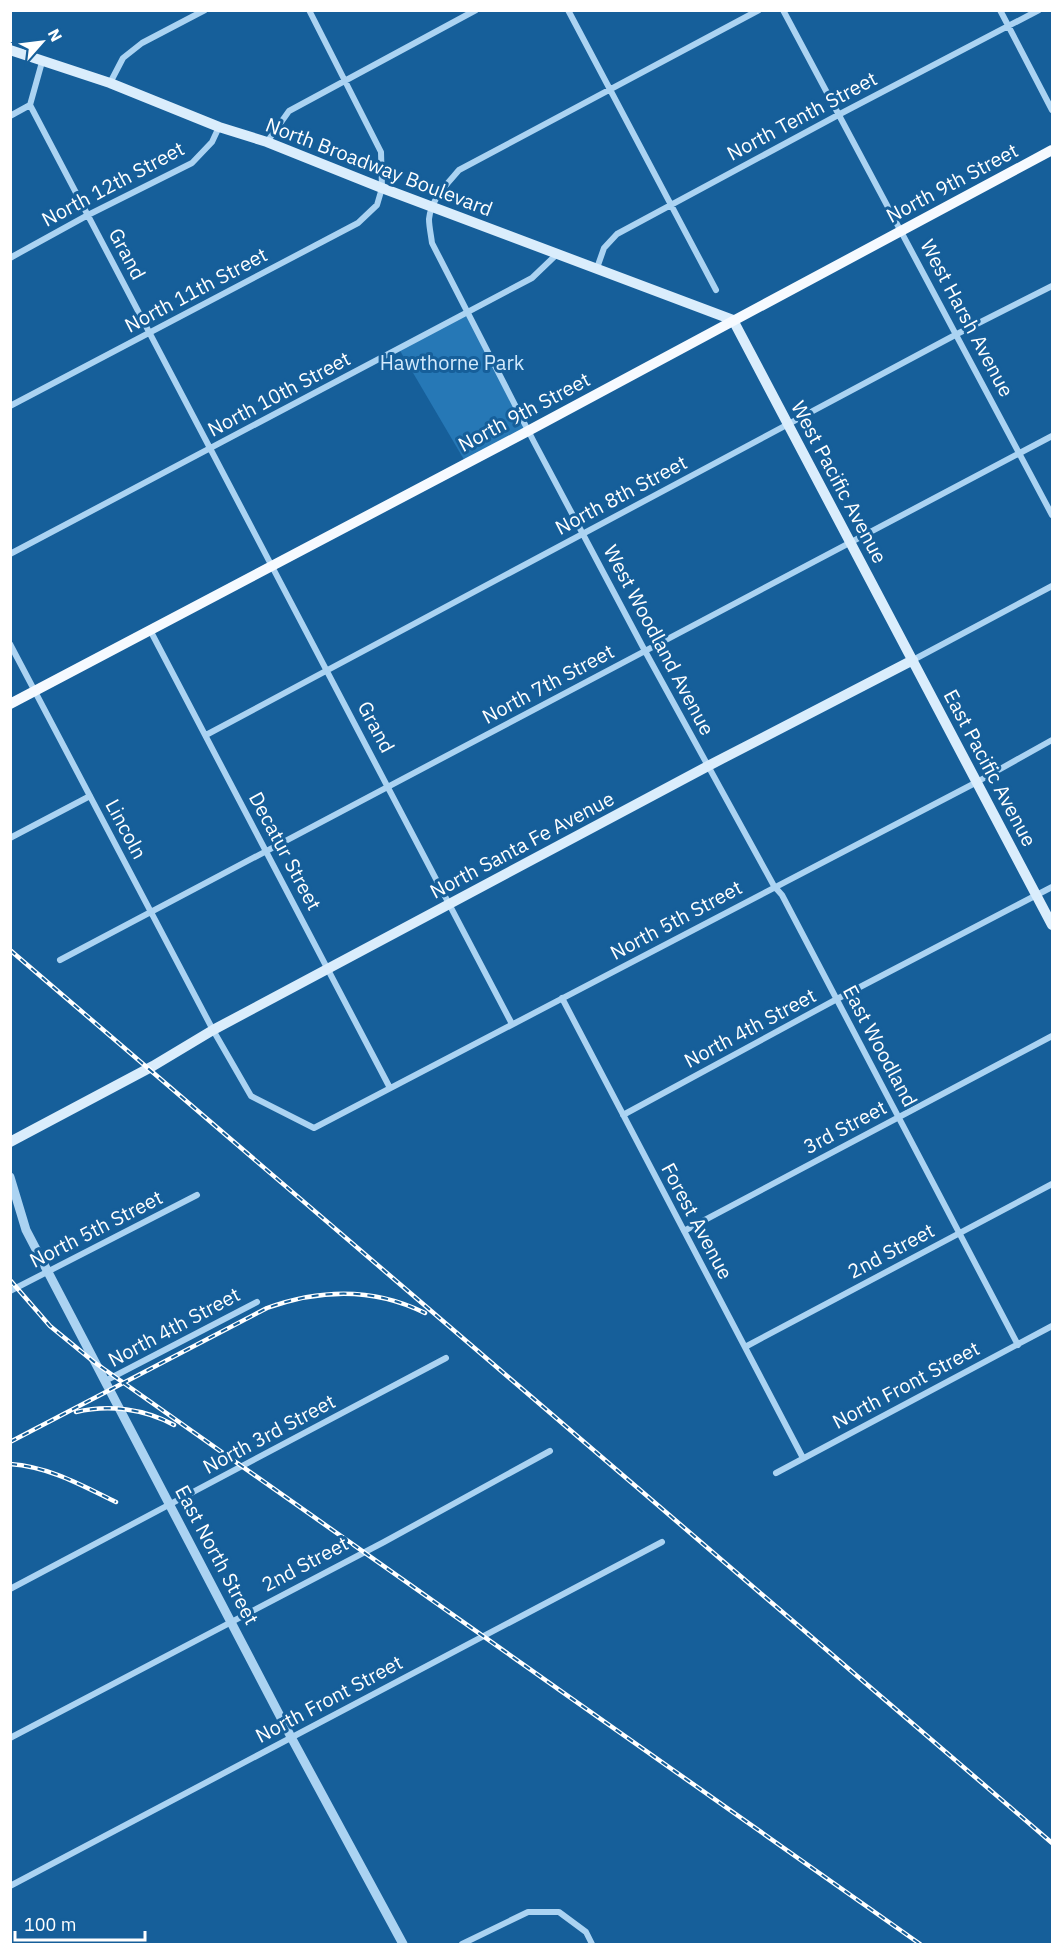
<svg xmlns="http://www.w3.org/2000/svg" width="1063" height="1955" viewBox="0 0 1063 1955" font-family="'IBM Plex Sans',sans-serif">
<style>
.green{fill:#2678b6}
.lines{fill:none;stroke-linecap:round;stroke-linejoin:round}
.minor{stroke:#abd3f2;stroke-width:6}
.tertiary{stroke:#abd3f2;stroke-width:9}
.secondary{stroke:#daedfc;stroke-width:10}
.primary{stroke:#f6faff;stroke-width:10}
.rail-casing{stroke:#fff;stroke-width:4.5}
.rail{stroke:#165f9a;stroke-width:2;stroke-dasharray:7;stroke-linecap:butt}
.labels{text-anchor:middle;stroke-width:6;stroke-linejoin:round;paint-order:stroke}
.street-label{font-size:20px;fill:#fff;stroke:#165f9a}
.park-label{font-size:20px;fill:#d3eafc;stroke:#165f9a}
</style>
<rect width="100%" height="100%" fill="#165f9a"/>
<path class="green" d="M468,312L528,431L466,463L399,349Z"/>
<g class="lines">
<path class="minor" d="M568,10L716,290
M759,10L459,170C447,184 431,199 429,219C429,226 431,235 432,243L534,442L645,651L774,886L782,895L1018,1345
M783,10L1052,515
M1000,10L1052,110
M110,83L123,58L142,43L205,10
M30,105L512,1024
M10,116L30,105L42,62
M267,142L289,111L476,10
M10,258L88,215L192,163L212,142L219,127
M597,268L604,248L617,234L840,114L1039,10
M10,406L358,223L377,205L382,188L381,152L309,10
M10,554L532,278L557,254
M150,630L390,1088
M10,644L213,1030L251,1096L314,1128L977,782L1052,740
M913,660L1052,586
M206,735L957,334L1052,286
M10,838L90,796
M60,960L1052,436
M562,998L803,1458
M623,1115L837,999L1052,887
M684,1231L1052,1036
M10,1291L197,1195
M745,1347L1052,1184
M105,1381L257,1302
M776,1473L1052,1326
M10,1589L446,1358
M10,1738L384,1542L550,1451
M10,1886L662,1542
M462,1944L528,1912H559L586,1932L592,1944"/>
<path class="tertiary" d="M10,1177L26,1230L291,1737L403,1944"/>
<path class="secondary" d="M10,50L110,83L219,127L267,142L382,188L733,320L1052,925
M10,1142L153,1066L213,1030L708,766L913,660"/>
<path class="primary" d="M10,704L528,431L1052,150"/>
<defs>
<path id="rail" d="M10,950L1052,1843
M10,1280L50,1326L94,1362L920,1944
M76,1412C109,1404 145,1409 174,1425
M10,1442L267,1308C320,1289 373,1287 425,1313
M10,1464C50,1467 81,1485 116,1502"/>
</defs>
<use href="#rail" class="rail-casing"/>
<use href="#rail" class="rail"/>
</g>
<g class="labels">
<g class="street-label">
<text transform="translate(802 116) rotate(-28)" y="7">North Tenth Street</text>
<text transform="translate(379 167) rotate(21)" y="7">North Broadway Boulevard</text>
<text transform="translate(952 183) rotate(-28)" y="7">North 9th Street</text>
<text transform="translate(113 184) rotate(-28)" y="7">North 12th Street</text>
<text transform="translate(127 254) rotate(62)" y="7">Grand</text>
<text transform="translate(196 290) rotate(-28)" y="7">North 11th Street</text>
<text transform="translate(967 318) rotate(62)" y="7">West Harsh Avenue</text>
<text transform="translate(279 394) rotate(-28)" y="7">North 10th Street</text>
<text transform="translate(524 412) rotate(-28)" y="7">North 9th Street</text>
<text transform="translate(839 482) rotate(62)" y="7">West Pacific Avenue</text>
<text transform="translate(621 495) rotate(-28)" y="7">North 8th Street</text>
<text transform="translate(659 640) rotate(62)" y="7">West Woodland Avenue</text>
<text transform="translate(548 684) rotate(-28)" y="7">North 7th Street</text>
<text transform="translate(376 727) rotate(62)" y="7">Grand</text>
<text transform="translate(990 768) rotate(62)" y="7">East Pacific Avenue</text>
<text transform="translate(126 829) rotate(62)" y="7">Lincoln</text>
<text transform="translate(522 845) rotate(-28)" y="7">North Santa Fe Avenue</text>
<text transform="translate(285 851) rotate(62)" y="7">Decatur Street</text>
<text transform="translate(676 920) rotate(-28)" y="7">North 5th Street</text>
<text transform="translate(750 1028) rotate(-28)" y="7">North 4th Street</text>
<text transform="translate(880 1046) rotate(62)" y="7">East Woodland</text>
<text transform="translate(845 1127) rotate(-28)" y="7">3rd Street</text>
<text transform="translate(697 1221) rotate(62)" y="7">Forest Avenue</text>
<text transform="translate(96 1229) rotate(-27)" y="7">North 5th Street</text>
<text transform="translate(891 1251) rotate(-28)" y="7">2nd Street</text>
<text transform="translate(174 1327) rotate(-28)" y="7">North 4th Street</text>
<text transform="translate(906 1385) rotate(-28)" y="7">North Front Street</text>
<text transform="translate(269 1434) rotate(-28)" y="7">North 3rd Street</text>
<text transform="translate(217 1555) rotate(62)" y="7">East North Street</text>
<text transform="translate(305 1564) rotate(-28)" y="7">2nd Street</text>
<text transform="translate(329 1699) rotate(-28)" y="7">North Front Street</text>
</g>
<g class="park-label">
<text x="452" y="370">Hawthorne Park</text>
</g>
</g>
<rect width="1063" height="1955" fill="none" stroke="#ffffff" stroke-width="24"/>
<g transform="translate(42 42) rotate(62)" stroke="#165f9a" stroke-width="4.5" paint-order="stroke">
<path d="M0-4.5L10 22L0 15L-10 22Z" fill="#ffffff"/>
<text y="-9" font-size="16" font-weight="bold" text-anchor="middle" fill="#ffffff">N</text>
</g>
<path d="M15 1931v9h130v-9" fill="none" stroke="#ffffff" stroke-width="3"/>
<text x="24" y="1931" font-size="18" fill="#ffffff" stroke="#165f9a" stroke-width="4.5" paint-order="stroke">100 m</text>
</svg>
